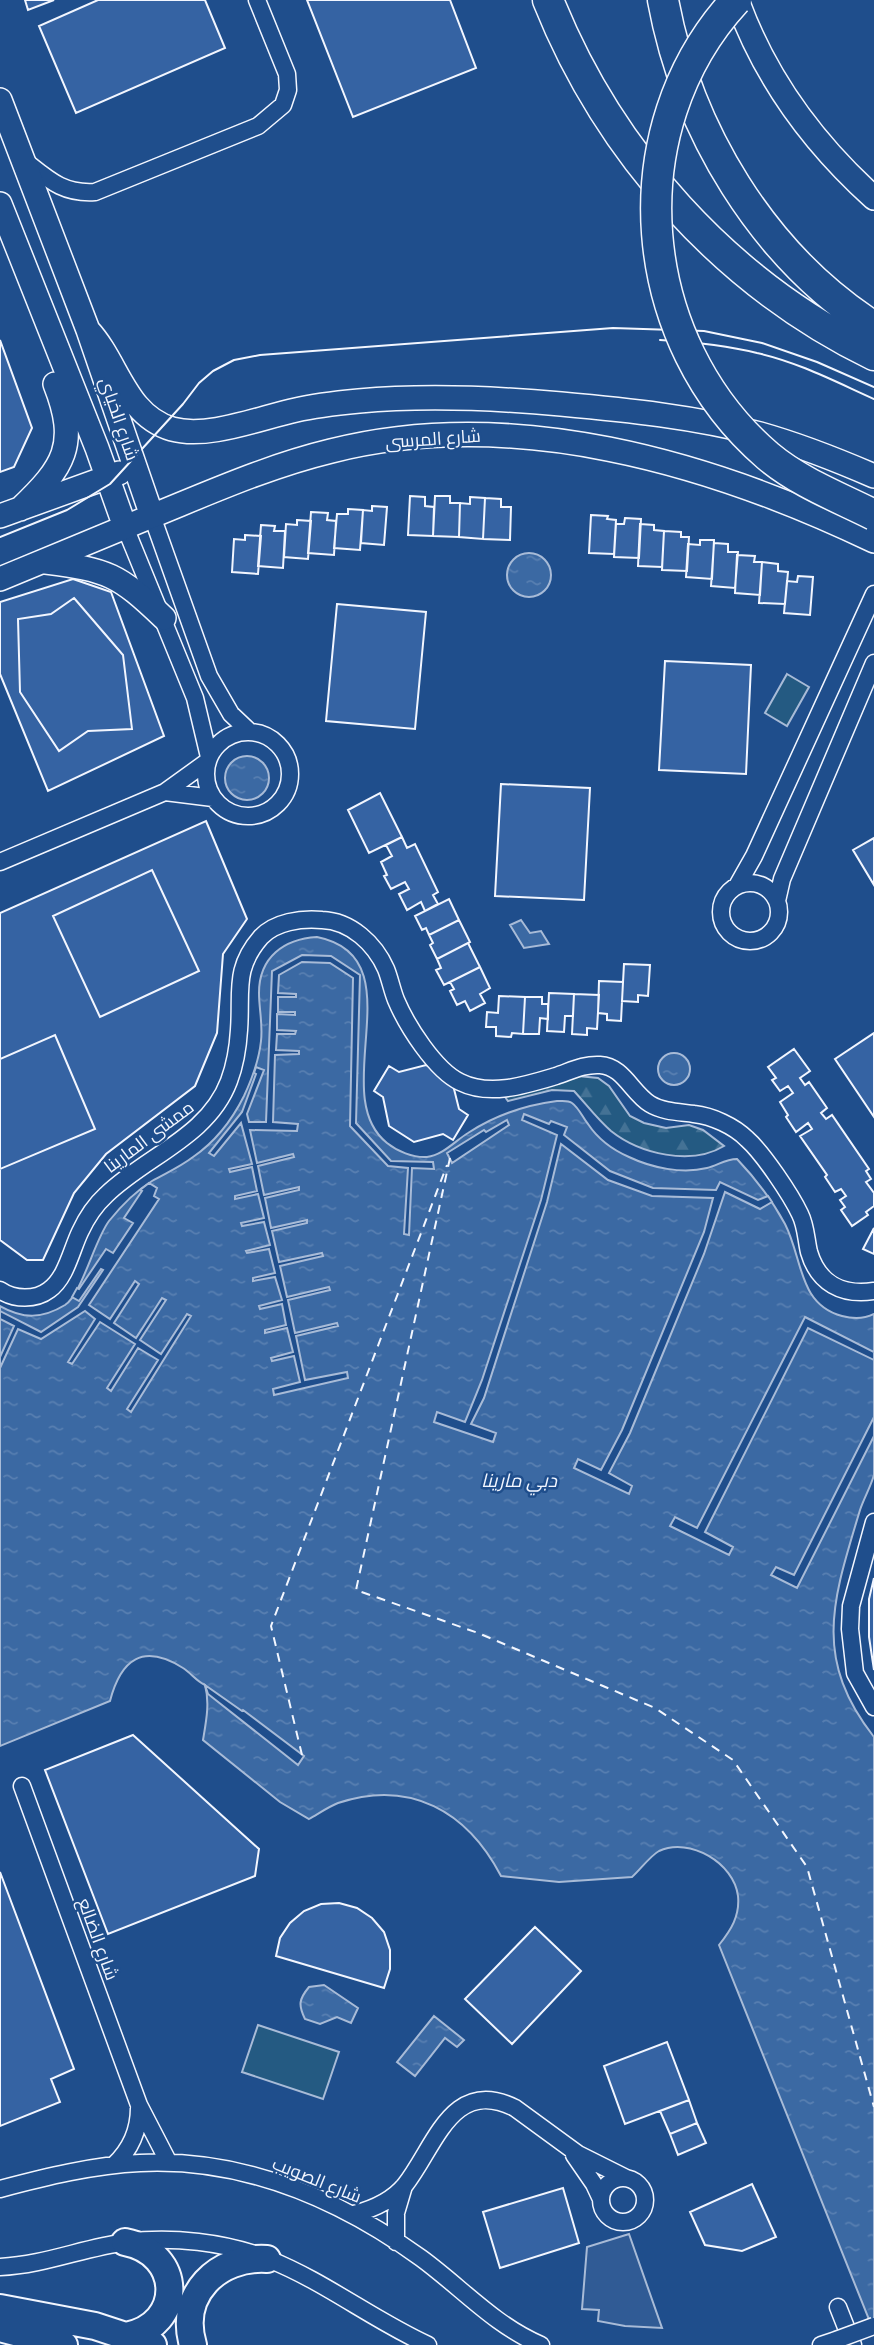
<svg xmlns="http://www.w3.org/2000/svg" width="874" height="2345" viewBox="0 0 874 2345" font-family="'IBM Plex Sans',Cairo,sans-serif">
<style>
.green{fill:#245a82;stroke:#a8bbd7;stroke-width:2}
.forest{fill:url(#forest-firs);stroke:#a8bbd7;stroke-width:2}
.parking{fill:#305b95;stroke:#a8bbd7;stroke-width:2}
.water{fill:url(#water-ripples);stroke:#a8bbd7;stroke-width:2}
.pier{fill:#1f4e8c;stroke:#a8bbd7;stroke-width:2}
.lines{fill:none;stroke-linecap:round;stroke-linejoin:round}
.ferry{stroke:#f2f6ff;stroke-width:2;stroke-dasharray:9 7;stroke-linecap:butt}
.building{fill:#3563a3;stroke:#f2f6ff;stroke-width:2}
.street-casing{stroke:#f2f6ff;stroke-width:19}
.secondary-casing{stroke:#f2f6ff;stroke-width:26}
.primary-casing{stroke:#f2f6ff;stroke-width:30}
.highway-casing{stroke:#f2f6ff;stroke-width:33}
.street{stroke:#1f4e8c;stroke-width:16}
.secondary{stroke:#1f4e8c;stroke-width:23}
.primary{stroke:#1f4e8c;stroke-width:26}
.highway{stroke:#1f4e8c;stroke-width:30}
.tram{stroke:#f2f6ff;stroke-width:2}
.street-bridge-casing{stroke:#f2f6ff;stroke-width:19;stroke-linecap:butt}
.highway-bridge-casing{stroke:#f2f6ff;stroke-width:33;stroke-linecap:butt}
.street-bridge{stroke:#1f4e8c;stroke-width:16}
.highway-bridge{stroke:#1f4e8c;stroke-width:30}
.labels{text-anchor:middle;stroke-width:5;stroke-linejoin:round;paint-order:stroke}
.street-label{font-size:18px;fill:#f2f6ff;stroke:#1f4e8c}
.water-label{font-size:19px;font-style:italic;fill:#f2f6ff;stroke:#1f4e8c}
</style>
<defs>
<pattern id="forest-firs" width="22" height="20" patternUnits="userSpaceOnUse" patternTransform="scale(1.75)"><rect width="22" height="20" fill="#245a82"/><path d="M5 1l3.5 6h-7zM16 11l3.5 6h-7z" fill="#447295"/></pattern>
<pattern id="water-ripples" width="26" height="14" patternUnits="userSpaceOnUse" patternTransform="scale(1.75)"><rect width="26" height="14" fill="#3b69a3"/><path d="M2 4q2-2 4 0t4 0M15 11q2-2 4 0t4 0" fill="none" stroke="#587fb1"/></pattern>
</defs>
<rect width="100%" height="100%" fill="#1f4e8c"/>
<path class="green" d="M787,674L809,687L787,726L765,713Z
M258,2025L339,2052L323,2099L242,2072Z"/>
<path class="forest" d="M578,1076L598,1078L609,1086L630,1116L644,1123L666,1128L689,1125L703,1130L724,1146C691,1166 640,1154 611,1131C598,1120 586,1104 574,1091L552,1090L508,1101L505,1097L507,1093Z"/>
<path class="parking" d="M629,2234L662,2328L625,2326L598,2321L599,2310L582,2309L587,2247Z"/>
<path class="water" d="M507 575a22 22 0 1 1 44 0a22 22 0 1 1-44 0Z
M225 778a22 22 0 1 1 44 0a22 22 0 1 1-44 0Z
M521,920L530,933L541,931L549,944L524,948L510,925Z
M317,937C418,957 325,1094 387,1143C397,1151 413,1158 427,1157C443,1155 455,1141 468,1133C494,1116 526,1105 557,1101C563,1101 568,1100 572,1103C579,1108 583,1118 588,1124C598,1139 613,1150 629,1157C652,1168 682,1174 707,1168C717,1166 725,1159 737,1159C756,1179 772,1200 785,1224C803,1259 798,1304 842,1316C853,1319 864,1319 874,1314C874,1351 874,1389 874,1426C874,1441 874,1460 874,1475C871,1486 864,1498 860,1510C834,1597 811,1657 874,1737V2332L719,1945C731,1930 740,1916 738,1896C734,1863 690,1837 659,1851C650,1856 640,1870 632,1877L559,1882L501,1876C467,1811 410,1779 338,1803C328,1807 318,1814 309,1819L280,1802L203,1740C206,1722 210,1703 205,1685C196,1681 191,1673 183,1668C143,1643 121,1659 110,1701L0,1746V1306C23,1319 42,1319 65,1305C82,1294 94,1241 109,1221C121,1206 136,1191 152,1181C166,1173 180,1167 193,1157C215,1142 232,1120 244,1096C252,1079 259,1060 261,1041C263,1024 259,1009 259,993C259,957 284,939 317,937Z
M658 1069a16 16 0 1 1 32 0a16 16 0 1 1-32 0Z
M324,1985L358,2008L351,2023L337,2017L320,2024L305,2019C298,2005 299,1999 309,1987Z
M434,2016L464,2040L457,2047L445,2038L415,2076L397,2062Z"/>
<path class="pier" d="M302,955L331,956L360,975L356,1123L391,1161L433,1162L434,1169L412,1168L409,1235L404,1234L408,1168L388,1166L350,1126L353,978L330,963L302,962L279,975L278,993L296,994V997H278V1012H295V1015L277,1014V1030L296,1031L295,1034H277L276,1050L299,1051V1054L275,1055L273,1122L298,1124L297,1131L250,1130L257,1163L293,1154L294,1157L258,1166L264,1195L299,1187V1190L265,1198L271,1228L307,1220V1223L272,1231L279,1262L322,1253L323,1256L280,1266L287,1297L329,1287L330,1290L288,1300L295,1333L337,1323L338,1326L296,1336L305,1380L347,1372L348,1378L274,1395L273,1389L300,1382L294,1356L272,1361L271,1358L293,1352L287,1328L265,1333V1330L286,1325L282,1304L260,1309L259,1306L282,1300L275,1277L253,1281V1278L275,1273L269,1249L247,1253L246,1251L270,1245L264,1222L242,1226L241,1223L264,1218L258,1194L235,1199V1196L257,1191L252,1167L230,1172L229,1169L252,1164L241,1123L214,1156L209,1153L242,1112L256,1074L254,1073L256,1067L264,1070L247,1114L249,1122H266L272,971Z
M524,1114L549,1124L551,1121L567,1127L564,1135L610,1171L653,1188L716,1190L720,1182L758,1200L768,1196L772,1202L760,1209L725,1192L704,1254L642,1404L630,1433L609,1473L632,1486L629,1494L574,1468L578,1459L601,1470L622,1430L704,1232L713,1198L652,1196L608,1180L561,1144L547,1202L484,1398L471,1424L496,1433L493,1442L434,1422L437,1412L465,1422L482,1380L541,1200L557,1135L522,1120Z
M507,1120L509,1125L452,1163L447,1153L484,1130L486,1132Z
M149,1183L157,1188L154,1196L159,1199L89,1305L110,1319L135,1281L139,1284L114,1323L136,1338L162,1298L166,1300L140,1340L161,1354L187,1314L191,1316L131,1412L127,1409L158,1360L138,1348L111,1391L107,1388L135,1344L100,1322L72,1364L68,1362L95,1319L85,1311L41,1339L18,1329L0,1368V1357L14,1326L0,1319V1311L41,1332L78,1307L103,1270L101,1269L79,1301L72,1297L77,1288L79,1289L106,1249L113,1253L133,1223L124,1218L142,1191L140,1190Z
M805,1317L874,1352V1360L808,1328L705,1532L733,1547L729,1555L670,1526L675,1517L697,1528Z
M874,1417V1436L797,1588L771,1575L776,1567L794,1575Z
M205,1685L242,1711L243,1710L304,1756L298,1765L208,1694Z"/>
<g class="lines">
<path class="ferry" d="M450,1158L356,1590L478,1633L655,1708L733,1760L807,1867L874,2107
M302,1755L271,1626L447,1165"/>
</g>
<path class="building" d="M25,0H54L28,10Z
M98,0H205L225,48L76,113L39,26Z
M307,0H450L476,68L353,117Z
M0,340L32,428L14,467L0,472Z
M410,496L425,497V506L434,507L433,536L408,535Z
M435,496H450V503H460L459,537L433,536Z
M470,497L485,498L483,539L459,537L460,503L470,504Z
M485,498L501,499V507H511L510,540L483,539Z
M372,506L387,507L384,545L361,543L363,510L372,511Z
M348,509L363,510L360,550L334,548L337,514H348Z
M311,512L328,513L327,520L336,521L334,555L308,553Z
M591,515L608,516L607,519L616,520L614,554L589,553Z
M625,518L641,519L639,558L614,557L616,524H624Z
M297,520L311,521L308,559L284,557L286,524L297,525Z
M640,524L654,525V530L664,531L662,567L638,566Z
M261,525L275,526L274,531H285L283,568L258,566Z
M664,531L681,532V537H689L687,571L662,570Z
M245,535L261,536L258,574L232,572L234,539L245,540Z
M700,540H714L712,579L686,577L688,544L700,545Z
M714,543L728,544V552H738L735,588L711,586Z
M737,555L755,556L754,562H762L760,595L735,593Z
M762,562L778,564V571L788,572L785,604L759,603Z
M798,576L813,577L810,615L784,613L787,581L797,582Z
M73,579L111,592L164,736L48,791L0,674V602Z
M74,598L123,655L132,729L88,731L59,751L20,692L18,619L51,614Z
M337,604L426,612L415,729L326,721Z
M665,661L751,665L746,774L659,770Z
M501,784L590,788L584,900L495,896Z
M380,793L402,837L369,853L348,810Z
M206,821L247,919L223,954L217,1033L195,1086L106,1154L74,1193L43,1260H27L0,1240V913Z
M402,837L407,848L415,844L438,892L433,895L438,904L425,911L421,902L407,910L399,894L409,889L405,882L391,889L384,876L387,875L381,862L392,856L386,845Z
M874,838V885L853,850Z
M152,870L199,971L100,1017L53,916Z
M449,899L459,920L429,935L426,928L422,930L415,916Z
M459,920L470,942L437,959L430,945L433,943L429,935Z
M468,943L480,967L444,985L436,970L441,968L437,959Z
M624,964L650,965L648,996L638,995V1002L622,1001Z
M480,967L490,988L480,994L485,1003L470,1011L465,1001L457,1005L450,991L454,989L450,982Z
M599,981L623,982L621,1021L607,1020V1014L598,1013Z
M549,993L574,994L573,1016H565L564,1032L547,1031Z
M574,994L599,995L597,1029L587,1028V1035L572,1034Z
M499,996L525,997L523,1034L512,1033L511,1037L496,1036V1027H486L487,1012L498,1013Z
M525,997H542V1004H548V1019L540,1018L539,1034H523Z
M874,1033V1117L835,1059Z
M55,1035L95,1129L0,1169V1059Z
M794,1049L810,1071L800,1078L805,1085L809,1082L827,1108L821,1113L826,1119L832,1115L869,1169L866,1171L871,1179L866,1182L874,1193V1206L866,1212L868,1215L852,1226L841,1210L845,1207L840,1200L846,1196L841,1189L835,1192L825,1177L827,1175L800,1136L812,1129L808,1123L796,1132L786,1117L788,1115L780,1102L793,1093L788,1086L780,1091L772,1080L776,1078L768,1067Z
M426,1065L452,1081L459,1109L468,1115L453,1140L443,1134L414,1142L389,1126L383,1097L374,1091L389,1066L399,1072Z
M874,1228V1254L863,1249Z
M874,1578V1670L869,1637V1599Z
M133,1735L259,1849L255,1876L108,1934L45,1770Z
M0,1872L74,2069L51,2079L60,2102L0,2126Z
M339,1903L357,1908L372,1918L384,1932L390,1950V1969L384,1988L276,1956L280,1938L290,1923L304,1911L321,1904Z
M535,1927L581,1971L512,2044L465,1999Z
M667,2042L689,2100L625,2124L604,2066Z
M689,2100L697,2123L670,2134L660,2111Z
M697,2123L706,2143L678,2155L670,2134Z
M752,2184L776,2237L742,2251L705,2245L690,2212Z
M563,2188L579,2243L500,2268L483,2212Z"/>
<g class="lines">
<defs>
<path id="street" d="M25,161C49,180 63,194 95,192L258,126L283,105L288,90L287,74L257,0
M152,516L209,676L231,714L249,731
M125,527L195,698L209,757
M206 774a42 42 0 1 1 84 0a42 42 0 1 1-84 0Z
M165,792L213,798
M0,862L165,792L208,761
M721 912a29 29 0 1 1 58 0a29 29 0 1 1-58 0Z
M737,886L754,856L874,594
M777,901L782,879L874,663
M0,1290C14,1300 36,1300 49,1290C66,1278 71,1251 80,1232C86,1219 95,1205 106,1195C146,1156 208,1137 229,1081C235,1065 238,1047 239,1030C242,992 233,969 261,937C275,922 301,918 322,920C351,921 375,944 386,969C390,979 392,990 396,1000C407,1026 435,1070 460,1082C490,1097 526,1085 556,1076C571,1071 584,1064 600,1065C623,1066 632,1093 650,1104C663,1112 680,1112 694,1114C712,1116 734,1126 747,1139C763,1153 791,1195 800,1214C806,1226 806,1239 809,1252C818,1283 842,1296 874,1291
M874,1522L851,1606L850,1629L855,1673L874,1707
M22,1786L139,2105L169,2163
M574,2155L594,2184L601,2199
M114,2165C131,2149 139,2131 139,2108
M601 2200a22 22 0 1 1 44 0a22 22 0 1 1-44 0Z
M0,2189C45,2177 94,2165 140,2163C243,2158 339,2199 421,2258C462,2288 494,2325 541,2345
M354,2214C373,2209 392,2201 405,2185C435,2147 452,2076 515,2108L578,2154L626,2178
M396,2242V2213L404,2186
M0,2267C44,2265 83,2248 126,2242C171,2236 226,2242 268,2259C324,2281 373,2320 428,2345
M838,2307L853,2345
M821,2345L836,2340"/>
<path id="secondary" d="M737,0C765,78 813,143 874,198
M0,100L88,330L152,516
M0,204L97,448L125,527
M88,330C118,362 125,415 172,429C208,439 259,418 296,410C317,405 338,403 359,401C426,395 494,398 561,404C627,410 695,417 760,434C799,445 837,460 874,476
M20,509C64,467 79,445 55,384
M0,516L119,473
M46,562C108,570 118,574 164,618
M0,579C51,558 101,537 152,516C211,492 269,466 331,451C513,405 709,462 874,541"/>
<path id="primary" d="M125,2242C183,2253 185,2325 126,2336
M0,2308L95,2326L153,2345
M0,2328L64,2345
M193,2345C178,2294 218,2256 267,2259"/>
<path id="highway" d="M548,0C609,153 726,283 874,355
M663,0C687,130 762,255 874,327"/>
</defs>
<use href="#street" class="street-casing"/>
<use href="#secondary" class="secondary-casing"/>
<use href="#primary" class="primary-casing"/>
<use href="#highway" class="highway-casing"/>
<use href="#street" class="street"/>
<use href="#secondary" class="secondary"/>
<use href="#primary" class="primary"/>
<use href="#highway" class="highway"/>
<path class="tram" d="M660,340C693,342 725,345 757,353C798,362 836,382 874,399
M0,537L67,510L110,484L183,404L199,383L213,371L234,360L260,355L613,328L704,331L762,343L817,362L874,387"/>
<defs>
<path id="street-bridge" d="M836,2340L874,2326"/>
<path id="highway-bridge" d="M736,0C616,130 635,342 768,456C799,482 838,497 874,515"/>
</defs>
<use href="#street-bridge" class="street-bridge-casing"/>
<use href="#highway-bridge" class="highway-bridge-casing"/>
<use href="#street-bridge" class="street-bridge"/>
<use href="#highway-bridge" class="highway-bridge"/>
</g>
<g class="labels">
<g class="street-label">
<text transform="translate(119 419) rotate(71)" y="6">شارع الخياي</text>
<text transform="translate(433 439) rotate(-4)" y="6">شارع المرسى</text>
<text transform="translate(149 1137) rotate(-37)" y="6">ممشى المارينا</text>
<text transform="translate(98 1939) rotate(70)" y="6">شارع الضالع</text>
<text transform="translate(317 2180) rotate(22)" y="6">شارع الصويب</text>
</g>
<g class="water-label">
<text x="519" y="1487">دبي مارينا</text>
</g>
</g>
</svg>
